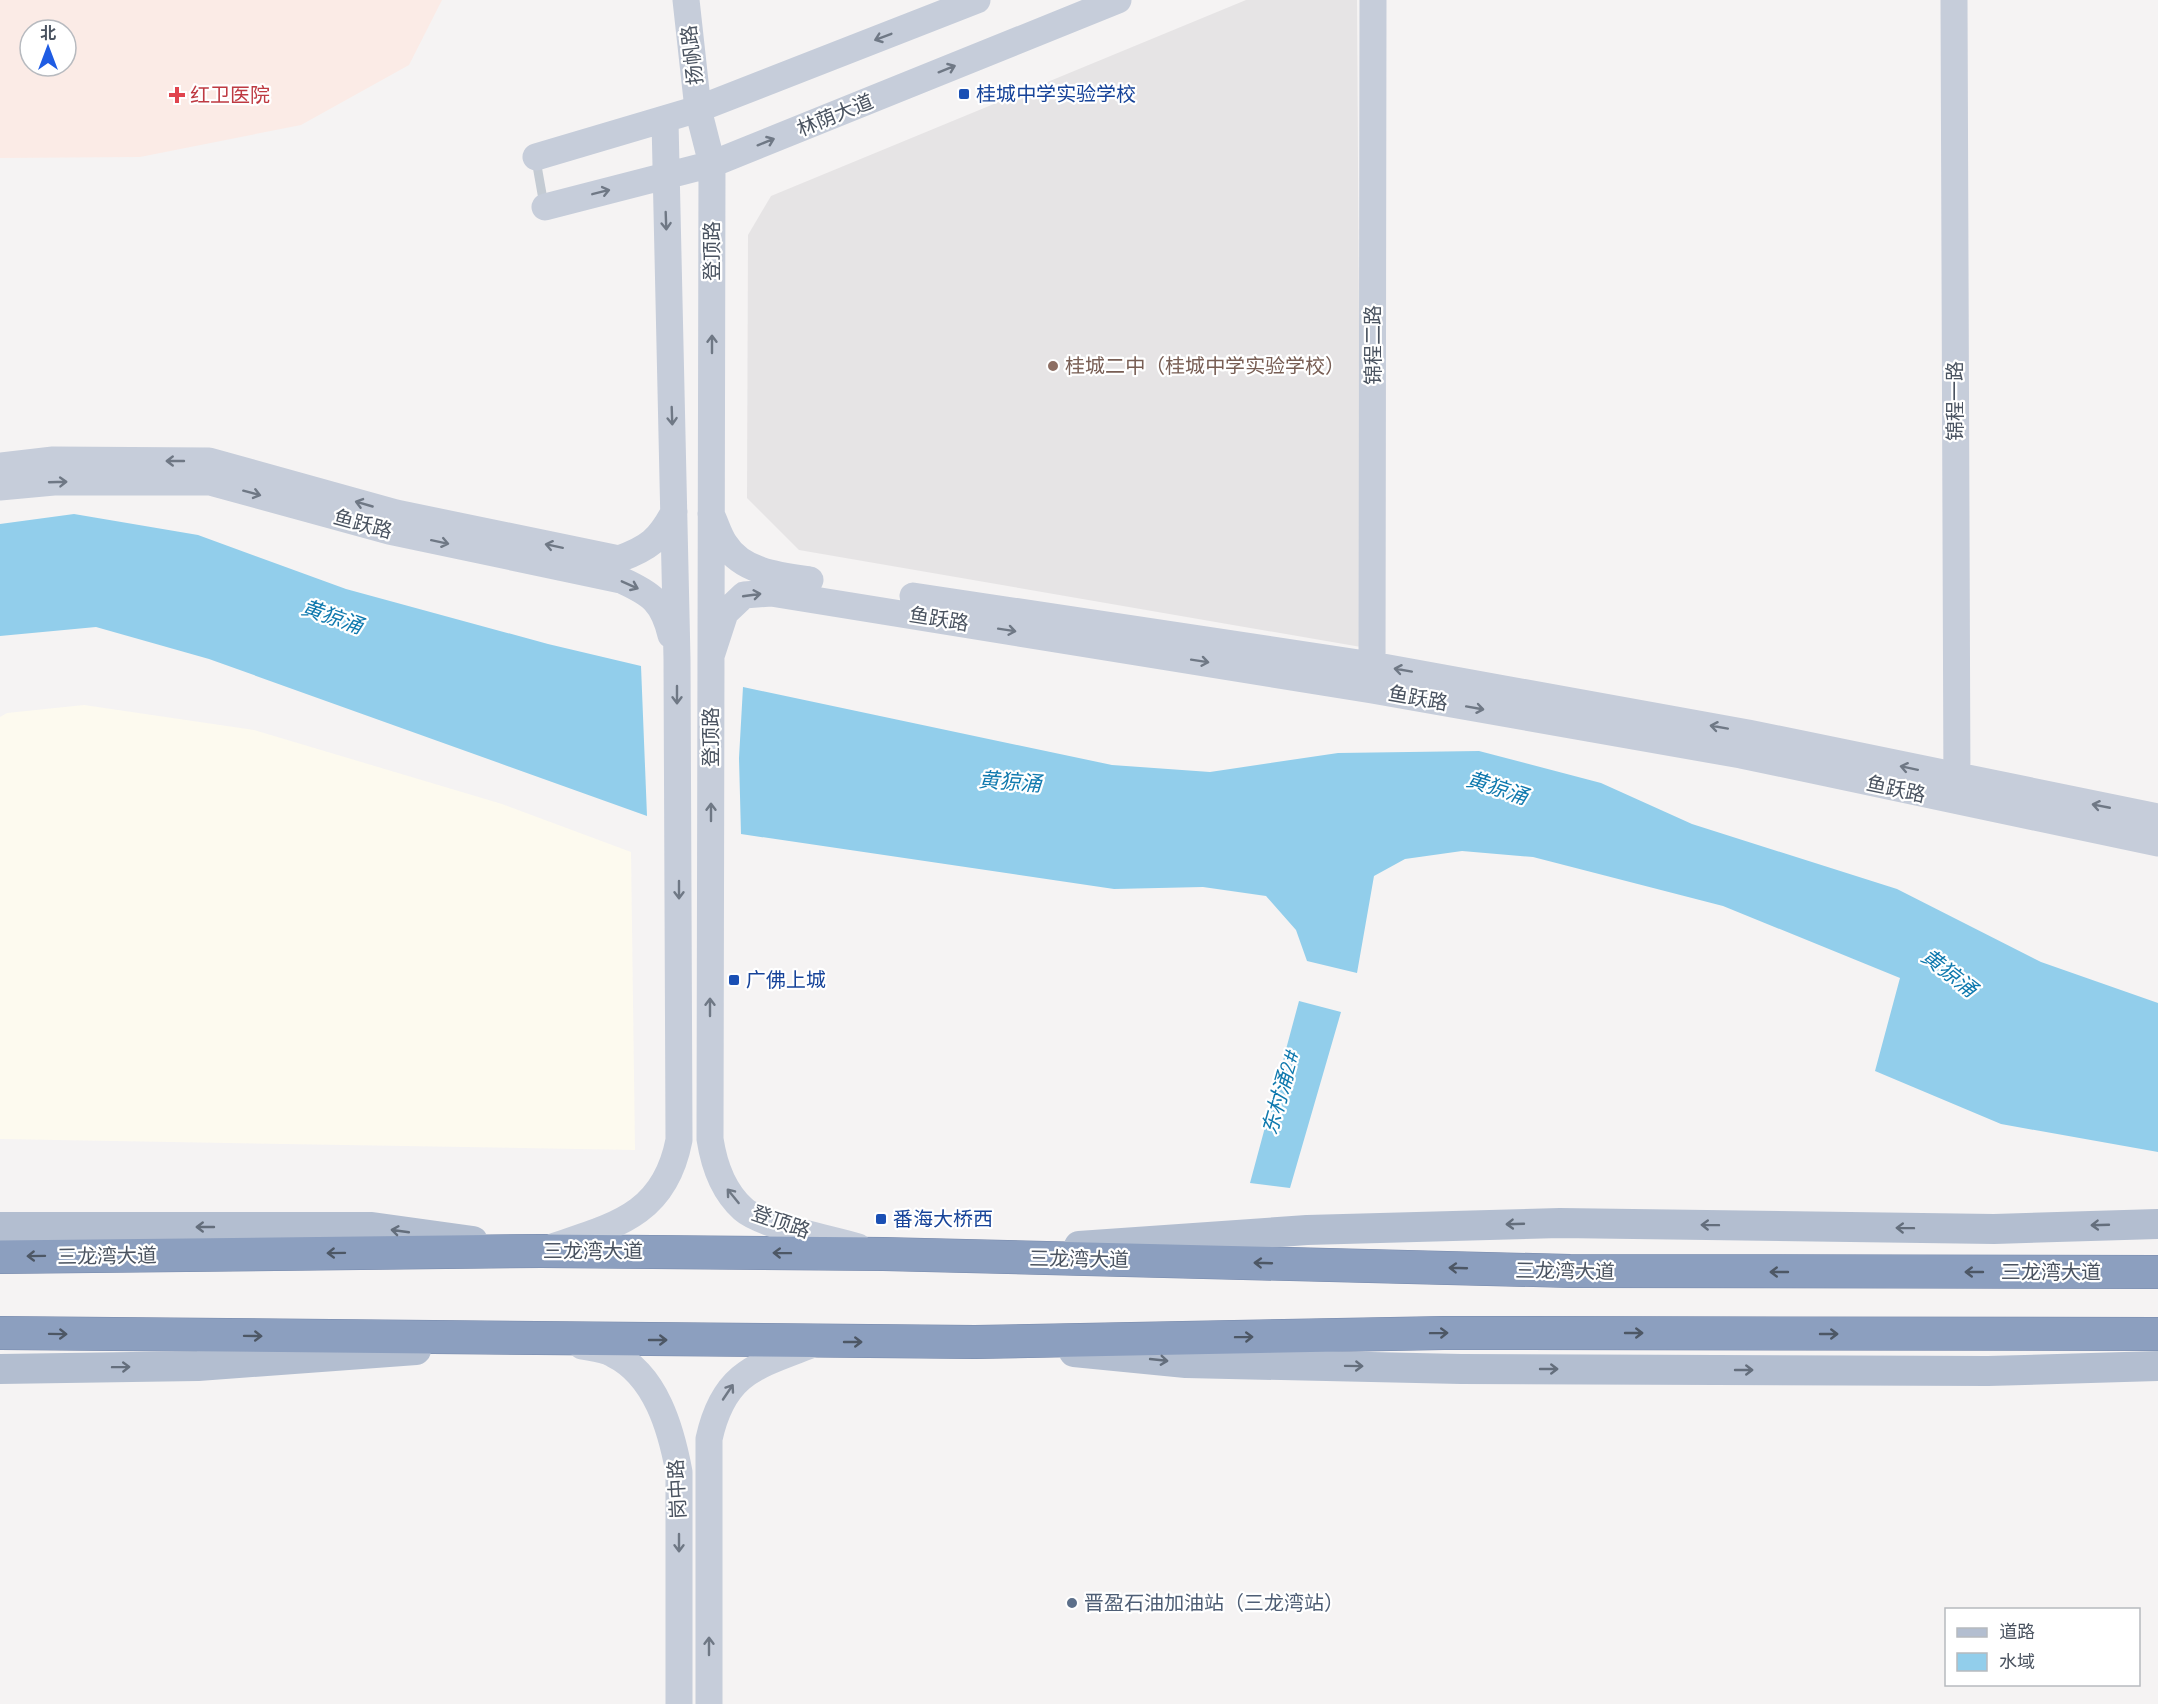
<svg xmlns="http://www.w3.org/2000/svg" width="2158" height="1704" viewBox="0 0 2158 1704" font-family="Barlow,'Noto Sans SC',sans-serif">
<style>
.commercial{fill:#fdfaef}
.education{fill:#e6e4e5}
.medical{fill:#fbebe6;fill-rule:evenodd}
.water{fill:#92ceeb}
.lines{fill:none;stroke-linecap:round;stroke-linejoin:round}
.highway-casing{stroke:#7789ab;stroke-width:34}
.lane{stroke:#c4cbd3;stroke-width:9}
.secondary{stroke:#c6cdda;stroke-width:27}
.primary{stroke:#b3bed0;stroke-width:30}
.highway{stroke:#8c9fbf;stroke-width:33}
.oneway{stroke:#6f7885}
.oneway2{stroke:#646e7c}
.oneway3{stroke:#4d5765}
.transit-dot{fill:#1a4fb4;stroke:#fff;stroke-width:2}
.health-dot{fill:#e0444e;stroke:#fff;stroke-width:2}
.education-dot{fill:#8d6e63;stroke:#fff;stroke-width:2}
.service-dot{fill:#5c6f8a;stroke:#fff;stroke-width:2}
.labels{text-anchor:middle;stroke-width:4.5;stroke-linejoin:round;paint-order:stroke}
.street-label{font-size:20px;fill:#4a5360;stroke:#fff}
.transit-label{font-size:20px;fill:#164399;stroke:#fff;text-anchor:start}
.health-label{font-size:20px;fill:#be3a42;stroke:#fff;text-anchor:start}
.education-label{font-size:20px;fill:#785e54;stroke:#fff;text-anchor:start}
.service-label{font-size:20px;fill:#4e5e75;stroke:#fff;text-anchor:start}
.water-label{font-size:21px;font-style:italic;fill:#0f79ae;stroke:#fff}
</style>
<rect width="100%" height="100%" fill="#f5f3f3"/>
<path class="commercial" d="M84,705L254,730L502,804L631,852L635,1150L0,1139V717L7,713Z"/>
<path class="education" d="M1246,0H1357L1361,647L799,550L747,498L748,235L771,196Z"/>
<path class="medical" d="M0,0H442L409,65L301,125L140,157L0,158ZM30,30H66V66H30Z"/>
<path class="water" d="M74,514L198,535L346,589L548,644L641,666L647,816L209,659L96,627L0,636V524Z
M743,687L1112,765L1210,772L1338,753L1479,751L1601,783L1692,824L1897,889L2041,962L2158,1003V1152L2001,1124L1875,1071L1900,978L1723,906L1533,857L1462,851L1405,859L1374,876L1357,973L1307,961L1296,930L1266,896L1203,887L1114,889L741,834L739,758Z
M1299,1001L1341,1012L1290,1188L1250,1183Z"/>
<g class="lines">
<defs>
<path id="highway" d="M0,1257L541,1251L883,1254L1570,1271L2158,1272
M0,1333L975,1342L1444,1333L2158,1334"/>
</defs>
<use href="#highway" class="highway-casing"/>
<path class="lane" d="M536,160L544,205"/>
<path class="secondary" d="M686,0L698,109L712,164L710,1139C714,1165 723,1191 743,1209C762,1226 832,1239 858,1247
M1954,0L1957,794
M536,157L698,109L977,0
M545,207L712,164L1118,0
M0,466L53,460L209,461L396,513L619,559C649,548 659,540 674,512
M0,487L54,482H210L389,531L621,580C652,594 663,602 671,635
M711,514C716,524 719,536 725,544C742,572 781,576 810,580
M913,596L1372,665L1748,733L2158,817
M711,656L725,613L744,595L771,593L1372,690L1741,755L2158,843
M1372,683L1373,0
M555,1246C618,1225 665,1213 679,1140L677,659L665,121
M582,1346C592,1348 604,1349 613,1354C656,1375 671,1429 679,1472V1704
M709,1704V1439C724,1371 757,1366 816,1343"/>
<path class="primary" d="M0,1227H372L473,1241
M1079,1246L1307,1230L1560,1223L1994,1229L2158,1224
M1074,1352L1186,1363L1461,1369L1988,1371L2158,1366
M0,1369L198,1366L416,1350"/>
<use href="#highway" class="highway"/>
</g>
<defs><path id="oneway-shaft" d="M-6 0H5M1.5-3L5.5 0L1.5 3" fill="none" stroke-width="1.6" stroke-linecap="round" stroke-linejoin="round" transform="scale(1.5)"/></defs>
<g class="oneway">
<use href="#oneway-shaft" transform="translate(883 37) rotate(159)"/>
<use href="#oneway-shaft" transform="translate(947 69) rotate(-22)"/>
<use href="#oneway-shaft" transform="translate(766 142) rotate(-22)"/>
<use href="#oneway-shaft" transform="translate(601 192) rotate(-14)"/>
<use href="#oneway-shaft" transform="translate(666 221) rotate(88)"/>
<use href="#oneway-shaft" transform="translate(712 344) rotate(-90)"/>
<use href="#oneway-shaft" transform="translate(672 416) rotate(88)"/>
<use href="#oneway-shaft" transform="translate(175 461) rotate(-180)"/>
<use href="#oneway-shaft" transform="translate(58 482) rotate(-2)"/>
<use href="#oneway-shaft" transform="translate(252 493) rotate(15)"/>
<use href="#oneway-shaft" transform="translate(364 504) rotate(-164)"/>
<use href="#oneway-shaft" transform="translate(440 542) rotate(12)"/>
<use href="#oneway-shaft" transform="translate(554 546) rotate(-168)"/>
<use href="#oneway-shaft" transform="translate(630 585) rotate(24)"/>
<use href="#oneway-shaft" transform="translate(752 595) rotate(-8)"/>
<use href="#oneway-shaft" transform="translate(1007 630) rotate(9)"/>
<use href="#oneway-shaft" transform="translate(1200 661) rotate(9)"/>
<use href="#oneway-shaft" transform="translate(1403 670) rotate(-170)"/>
<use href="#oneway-shaft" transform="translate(677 695) rotate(90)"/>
<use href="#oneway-shaft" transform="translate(1475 708) rotate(10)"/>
<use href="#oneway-shaft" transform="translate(1719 727) rotate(-170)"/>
<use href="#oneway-shaft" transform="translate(1909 768) rotate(-168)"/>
<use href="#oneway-shaft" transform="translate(2101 806) rotate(-169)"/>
<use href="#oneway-shaft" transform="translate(711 812) rotate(-90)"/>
<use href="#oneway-shaft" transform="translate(679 890) rotate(90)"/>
<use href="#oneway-shaft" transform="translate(710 1007) rotate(-90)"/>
<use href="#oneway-shaft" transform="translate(733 1196) rotate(-129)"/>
<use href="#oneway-shaft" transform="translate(728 1392) rotate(-56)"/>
<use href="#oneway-shaft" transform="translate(679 1543) rotate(90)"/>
<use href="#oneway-shaft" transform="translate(709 1646) rotate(-90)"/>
</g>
<g class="oneway2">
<use href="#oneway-shaft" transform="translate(1515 1224) rotate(178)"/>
<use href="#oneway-shaft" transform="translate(1710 1225) rotate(-179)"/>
<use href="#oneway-shaft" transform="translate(2100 1225) rotate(178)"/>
<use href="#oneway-shaft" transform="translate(205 1227) rotate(-180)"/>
<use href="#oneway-shaft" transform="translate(1905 1228) rotate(-179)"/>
<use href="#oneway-shaft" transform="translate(400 1231) rotate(-172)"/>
<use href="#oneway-shaft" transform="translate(1159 1360) rotate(6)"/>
<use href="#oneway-shaft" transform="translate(1354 1366) rotate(1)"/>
<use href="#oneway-shaft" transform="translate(121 1367) rotate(-1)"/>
<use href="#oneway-shaft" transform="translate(1549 1369)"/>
<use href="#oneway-shaft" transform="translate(1744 1370)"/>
</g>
<g class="oneway3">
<use href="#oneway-shaft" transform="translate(336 1253) rotate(179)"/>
<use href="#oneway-shaft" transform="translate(782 1253) rotate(-179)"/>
<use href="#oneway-shaft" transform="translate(36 1256) rotate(179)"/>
<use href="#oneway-shaft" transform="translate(1263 1263) rotate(-178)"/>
<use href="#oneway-shaft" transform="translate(1458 1268) rotate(-178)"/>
<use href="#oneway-shaft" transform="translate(1779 1272) rotate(-180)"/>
<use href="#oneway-shaft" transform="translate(1974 1272) rotate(-180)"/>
<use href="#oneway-shaft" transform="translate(1439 1333) rotate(-1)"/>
<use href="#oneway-shaft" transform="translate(1634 1333)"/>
<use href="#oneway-shaft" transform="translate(58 1334) rotate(1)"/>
<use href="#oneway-shaft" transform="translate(1829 1334)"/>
<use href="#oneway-shaft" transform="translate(253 1336) rotate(1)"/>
<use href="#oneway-shaft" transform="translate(1244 1337) rotate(-1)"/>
<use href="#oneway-shaft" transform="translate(658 1340)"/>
<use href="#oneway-shaft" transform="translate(853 1342)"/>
</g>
<g class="transit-dot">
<rect x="958" y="88" width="12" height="12" rx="3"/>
<rect x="728" y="974" width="12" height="12" rx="3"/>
<rect x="875" y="1213" width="12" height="12" rx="3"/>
</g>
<path class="health-dot" d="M174 86h6v6h6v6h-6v6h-6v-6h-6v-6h6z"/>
<circle class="education-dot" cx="1053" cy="366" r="6"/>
<circle class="service-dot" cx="1072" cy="1603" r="6"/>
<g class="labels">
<g class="street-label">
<text transform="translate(692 55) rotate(-97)" y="7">扬帆路</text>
<text transform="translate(835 115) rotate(-22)" y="7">林荫大道</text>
<text transform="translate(712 251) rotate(-90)" y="7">登顶路</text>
<text transform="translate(1373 345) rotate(-90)" y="7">锦程二路</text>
<text transform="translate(1955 401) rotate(-90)" y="7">锦程一路</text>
<text transform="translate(363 524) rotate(15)" y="7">鱼跃路</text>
<text transform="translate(939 619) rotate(9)" y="7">鱼跃路</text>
<text transform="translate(1418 698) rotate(10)" y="7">鱼跃路</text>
<text transform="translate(711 737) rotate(-90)" y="7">登顶路</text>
<text transform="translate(1896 789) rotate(12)" y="7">鱼跃路</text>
<text transform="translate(781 1222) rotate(19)" y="7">登顶路</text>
<text x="593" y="1258">三龙湾大道</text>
<text transform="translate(107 1256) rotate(-1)" y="7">三龙湾大道</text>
<text transform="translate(1079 1259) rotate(1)" y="7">三龙湾大道</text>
<text transform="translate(1565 1271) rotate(1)" y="7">三龙湾大道</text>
<text x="2051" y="1279">三龙湾大道</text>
<text transform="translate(677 1489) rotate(-93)" y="7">岗中路</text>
</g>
<g class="transit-label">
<text x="976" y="101">桂城中学实验学校</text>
<text x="746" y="987">广佛上城</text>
<text x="893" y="1226">番海大桥西</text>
</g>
<g class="health-label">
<text x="190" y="102">红卫医院</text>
</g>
<g class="education-label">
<text x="1065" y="373">桂城二中（桂城中学实验学校）</text>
</g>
<g class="service-label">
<text x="1084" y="1610">晋盈石油加油站（三龙湾站）</text>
</g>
<g class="water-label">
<text transform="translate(332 617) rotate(19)" y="7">黄猄涌</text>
<text transform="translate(1010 782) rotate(4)" y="7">黄猄涌</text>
<text transform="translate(1497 788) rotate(18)" y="7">黄猄涌</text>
<text transform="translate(1949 973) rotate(38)" y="7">黄猄涌</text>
<text transform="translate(1281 1092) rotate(-74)" y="7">东村涌2#</text>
</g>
</g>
<rect x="1945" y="1608" width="195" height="78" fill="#ffffff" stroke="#b7babf" stroke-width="1.5"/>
<rect x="1957" y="1628" width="30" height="9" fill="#b3bed0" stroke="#b7babf" stroke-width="1.5"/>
<text x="1999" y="1638" font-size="18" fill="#4a5360">道路</text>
<rect x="1957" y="1653" width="30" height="18" fill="#92ceeb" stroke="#b7babf" stroke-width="1.5"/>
<text x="1999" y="1668" font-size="18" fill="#4a5360">水域</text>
<g transform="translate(48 48)"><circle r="28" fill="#ffffff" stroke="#b7babf" stroke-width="1.5"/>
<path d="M0-4.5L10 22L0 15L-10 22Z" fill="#1f5ce3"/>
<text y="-9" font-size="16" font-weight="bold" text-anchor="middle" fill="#4a5360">北</text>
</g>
</svg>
